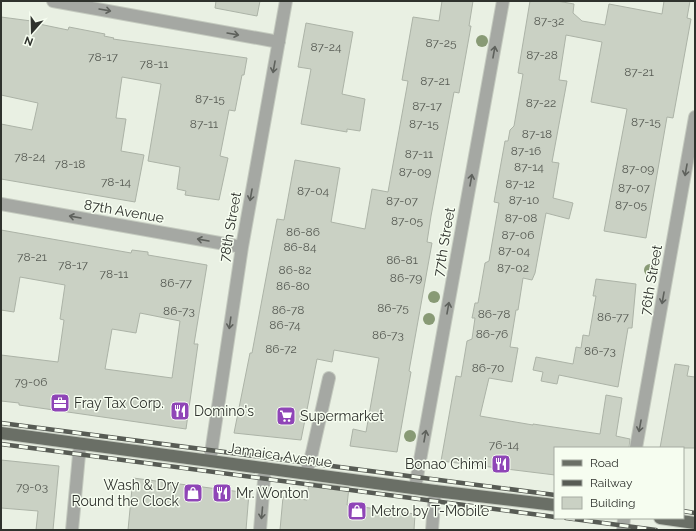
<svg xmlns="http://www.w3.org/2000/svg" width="696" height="531" viewBox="0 0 696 531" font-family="Raleway,sans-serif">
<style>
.building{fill:#cad1c4;stroke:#acb3a7;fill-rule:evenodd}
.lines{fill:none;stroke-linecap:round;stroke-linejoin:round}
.minor-casing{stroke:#c4cabf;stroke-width:14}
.major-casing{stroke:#c4cabf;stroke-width:14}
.minor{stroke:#a5a8a3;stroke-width:12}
.major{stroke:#6a6f66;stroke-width:12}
.rail-casing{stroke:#575b54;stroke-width:4.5}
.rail{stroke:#f6fdf0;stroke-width:3;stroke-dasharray:9;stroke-linecap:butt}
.tree{fill:#889a75}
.oneway{stroke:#5e615c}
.labels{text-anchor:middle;stroke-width:3;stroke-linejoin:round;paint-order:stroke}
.number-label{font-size:12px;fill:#565a53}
.street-label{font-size:14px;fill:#2f322d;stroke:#f6fdf0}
.poi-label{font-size:14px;fill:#2f322d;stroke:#f6fdf0;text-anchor:start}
</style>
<rect width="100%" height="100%" fill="#e9f0e3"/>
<path class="building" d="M216,1H260L257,16L215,8Z
M442,1H473L469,26H471L459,93L454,92L431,216L427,242L432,243L409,371L411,372L397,452L350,446L353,429L366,432L379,358L334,350L332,362L317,359L301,440L234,433L250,353H252L277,219L284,220L295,160L340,168L331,222L365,229L372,189L388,192L408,81L402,80L413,17L439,21Z
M530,1H557L574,4L573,13L582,21L605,25L609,4L662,14L664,1H690L687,18L691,19L673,118L667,117L646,238L604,231L627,109L591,102L602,42L566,35L559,80L567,81L552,162L559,163L553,198L573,203L569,219L546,213L535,273L532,280L523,278L518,310H516L510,347L518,348L512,382L489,378L480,416L533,425V424L600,434L606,395L622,398L616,436L630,439L629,448H555V475L441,461L456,376L461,377L467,341L472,339L475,318H472L475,303H478L485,263L489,261L490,255L499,203L494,202L505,141H508L510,130L514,126L523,74L518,73Z
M1,17L39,22V24L68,30L69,27L105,34L104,36L114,38L113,39L247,58L244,75H242L235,111L229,110L220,156L228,158L219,200L185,195L186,191L177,189L180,167L148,161L161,84L122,77L116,118L126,119L121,151L144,155L135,202L1,179V124L32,130L38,103L1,95Z
M306,23L353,32L342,94L365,99L360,131L347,129V132L301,124L311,69L298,67Z
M1,230L131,253L132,250L148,252V255L207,265L194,344H198L186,429L19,405V403L1,401V355L58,362L64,320L60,319L65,285L20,277L14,312L1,310ZM140,313L180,321L172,378L105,369L112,329L136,333Z
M596,279L636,284L632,328H628L618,387L559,375L557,384L541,381L543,372L533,370L536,357L573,364L576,347L581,348L583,335L589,336L596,296H593Z
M675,364L689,366L687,376L695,377V448H660Z
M1,460L59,466L53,530H36L38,511L1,508Z
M133,478L249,493L246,530H128Z
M309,482L349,487L347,505L415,514L414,530H280L283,497L307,500Z"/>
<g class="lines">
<defs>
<path id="minor" d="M53,1L279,42
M1,204L242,247
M636,448L695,117
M210,460L242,247L286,1
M306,473L312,453L329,378
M415,488L503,1
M72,530L80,444
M260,530L265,468
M432,530L435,491
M623,530L624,518"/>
<path id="major" d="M1,433L435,491L555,505
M660,518L695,523"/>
</defs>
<use href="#minor" class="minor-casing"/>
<use href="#major" class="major-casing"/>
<use href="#minor" class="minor"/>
<use href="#major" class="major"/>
<defs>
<path id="rail" d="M1,423L555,495
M1,444L555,517
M683,511L695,513
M566,518L656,530"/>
</defs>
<use href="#rail" class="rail-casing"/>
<use href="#rail" class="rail"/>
</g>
<g class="tree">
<circle cx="482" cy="41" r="6"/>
<circle cx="650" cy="270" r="6"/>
<circle cx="434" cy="297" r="6"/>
<circle cx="429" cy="319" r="6"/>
<circle cx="410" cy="436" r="6"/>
</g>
<defs><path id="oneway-shaft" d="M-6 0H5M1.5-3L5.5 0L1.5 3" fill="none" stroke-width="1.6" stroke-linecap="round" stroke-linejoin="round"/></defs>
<g class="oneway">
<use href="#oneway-shaft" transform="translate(105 10) rotate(10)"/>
<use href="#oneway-shaft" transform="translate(233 34) rotate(10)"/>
<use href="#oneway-shaft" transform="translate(494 52) rotate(-80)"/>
<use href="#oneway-shaft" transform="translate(274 67) rotate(100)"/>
<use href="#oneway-shaft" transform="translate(686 170) rotate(100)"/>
<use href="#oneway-shaft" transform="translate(471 180) rotate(-80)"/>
<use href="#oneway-shaft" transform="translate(251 195) rotate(100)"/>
<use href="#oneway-shaft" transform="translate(75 217) rotate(-170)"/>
<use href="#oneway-shaft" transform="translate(203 240) rotate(-170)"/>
<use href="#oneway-shaft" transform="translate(663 298) rotate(100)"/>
<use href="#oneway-shaft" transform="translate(448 308) rotate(-80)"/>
<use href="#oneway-shaft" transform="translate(230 323) rotate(98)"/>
<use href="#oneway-shaft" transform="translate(640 426) rotate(100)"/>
<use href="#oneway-shaft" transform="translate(425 436) rotate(-80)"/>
<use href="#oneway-shaft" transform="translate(262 513) rotate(95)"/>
</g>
<defs>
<symbol id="office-square" viewBox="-11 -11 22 22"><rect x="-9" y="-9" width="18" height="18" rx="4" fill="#8f45b7" stroke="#f6fdf0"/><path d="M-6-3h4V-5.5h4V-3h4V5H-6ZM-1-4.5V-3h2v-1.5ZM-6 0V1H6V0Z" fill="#fff"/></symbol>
<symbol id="restaurant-square" viewBox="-11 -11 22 22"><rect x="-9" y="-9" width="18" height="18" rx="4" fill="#8f45b7" stroke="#f6fdf0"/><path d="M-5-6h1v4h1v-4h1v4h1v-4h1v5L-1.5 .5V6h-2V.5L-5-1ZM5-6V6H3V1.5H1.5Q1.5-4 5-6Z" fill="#fff"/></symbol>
<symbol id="supermarket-square" viewBox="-11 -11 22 22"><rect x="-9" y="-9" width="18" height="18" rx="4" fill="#8f45b7" stroke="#f6fdf0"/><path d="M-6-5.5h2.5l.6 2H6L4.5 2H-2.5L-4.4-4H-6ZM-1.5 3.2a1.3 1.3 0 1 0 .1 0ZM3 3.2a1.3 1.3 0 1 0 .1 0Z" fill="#fff"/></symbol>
<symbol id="shop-square" viewBox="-11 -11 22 22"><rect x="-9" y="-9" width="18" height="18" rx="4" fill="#8f45b7" stroke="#f6fdf0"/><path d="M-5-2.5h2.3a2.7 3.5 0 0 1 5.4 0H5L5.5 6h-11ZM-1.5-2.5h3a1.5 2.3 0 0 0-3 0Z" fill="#fff"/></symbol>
</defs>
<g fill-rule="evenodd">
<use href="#office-square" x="49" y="392" width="22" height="22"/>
<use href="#restaurant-square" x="169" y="400" width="22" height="22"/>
<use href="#supermarket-square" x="275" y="405" width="22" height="22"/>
<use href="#restaurant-square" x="490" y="453" width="22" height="22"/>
<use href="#shop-square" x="182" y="482" width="22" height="22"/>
<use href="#restaurant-square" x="211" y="482" width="22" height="22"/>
<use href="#shop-square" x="346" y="500" width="22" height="22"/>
</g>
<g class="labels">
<g class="number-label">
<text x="549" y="25">87-32</text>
<text x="441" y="47">87-25</text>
<text x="326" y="51">87-24</text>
<text x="542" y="59">87-28</text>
<text x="103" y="61">78-17</text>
<text x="154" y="68">78-11</text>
<text x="639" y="76">87-21</text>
<text x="435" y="85">87-21</text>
<text x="210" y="103">87-15</text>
<text x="541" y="107">87-22</text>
<text x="427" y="110">87-17</text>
<text x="646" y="126">87-15</text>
<text x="204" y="128">87-11</text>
<text x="424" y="128">87-15</text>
<text x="537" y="138">87-18</text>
<text x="526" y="155">87-16</text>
<text x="419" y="158">87-11</text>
<text x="30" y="161">78-24</text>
<text x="70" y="168">78-18</text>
<text x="529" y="171">87-14</text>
<text x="638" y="173">87-09</text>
<text x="415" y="176">87-09</text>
<text x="116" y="186">78-14</text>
<text x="520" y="188">87-12</text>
<text x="634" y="192">87-07</text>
<text x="313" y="195">87-04</text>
<text x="524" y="204">87-10</text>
<text x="402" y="205">87-07</text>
<text x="631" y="209">87-05</text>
<text x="521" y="222">87-08</text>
<text x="407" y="225">87-05</text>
<text x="303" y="236">86-86</text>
<text x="518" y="239">87-06</text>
<text x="300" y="251">86-84</text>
<text x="514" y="255">87-04</text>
<text x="32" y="261">78-21</text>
<text x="402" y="264">86-81</text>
<text x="73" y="269">78-17</text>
<text x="513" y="272">87-02</text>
<text x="295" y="274">86-82</text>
<text x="114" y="278">78-11</text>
<text x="406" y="282">86-79</text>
<text x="176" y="287">86-77</text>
<text x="293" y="290">86-80</text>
<text x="393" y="312">86-75</text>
<text x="288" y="314">86-78</text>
<text x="179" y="315">86-73</text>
<text x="494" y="318">86-78</text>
<text x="613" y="321">86-77</text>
<text x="285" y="329">86-74</text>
<text x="492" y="338">86-76</text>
<text x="388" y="339">86-73</text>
<text x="281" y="353">86-72</text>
<text x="600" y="355">86-73</text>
<text x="488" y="372">86-70</text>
<text x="31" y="386">79-06</text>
<text x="504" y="449">76-14</text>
<text x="32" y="491">79-03</text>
</g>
<g class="street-label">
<text transform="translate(124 211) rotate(10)" y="5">87th Avenue</text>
<text transform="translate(230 227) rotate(-80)" y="5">78th Street</text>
<text transform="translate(444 242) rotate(-80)" y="5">77th Street</text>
<text transform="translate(651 280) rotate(-80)" y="5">76th Street</text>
<text transform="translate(280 455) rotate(8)" y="5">Jamaica Avenue</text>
</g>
<g class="poi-label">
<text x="74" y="408">Fray Tax Corp.</text>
<text x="194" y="416">Domino's</text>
<text x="300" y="421">Supermarket</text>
<text x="487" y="469" text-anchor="end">Bonao Chimi</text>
<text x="179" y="490" text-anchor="end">Wash &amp; Dry<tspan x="179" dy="16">Round the Clock</tspan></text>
<text x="236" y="498">Mr. Wonton</text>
<text x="371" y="516">Metro by T-Mobile</text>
</g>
</g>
<rect width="696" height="531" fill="none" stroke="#2f322d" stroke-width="4"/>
<rect x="554" y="447" width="130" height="72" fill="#f6fdf0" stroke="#a6aca2"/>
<rect x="562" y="460" width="20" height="6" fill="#6a6f66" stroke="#a6aca2"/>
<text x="590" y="467" font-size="12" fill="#2f322d">Road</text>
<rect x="562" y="480" width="20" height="6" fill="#575b54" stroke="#a6aca2"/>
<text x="590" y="487" font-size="12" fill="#2f322d">Railway</text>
<rect x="562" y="497" width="20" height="12" fill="#cad1c4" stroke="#a6aca2"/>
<text x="590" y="507" font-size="12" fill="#2f322d">Building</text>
<g transform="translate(32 32) rotate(200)" stroke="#f6fdf0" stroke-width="3" paint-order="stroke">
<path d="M0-3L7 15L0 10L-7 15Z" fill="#2f322d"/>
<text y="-6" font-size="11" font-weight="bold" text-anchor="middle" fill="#2f322d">N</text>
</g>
</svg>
